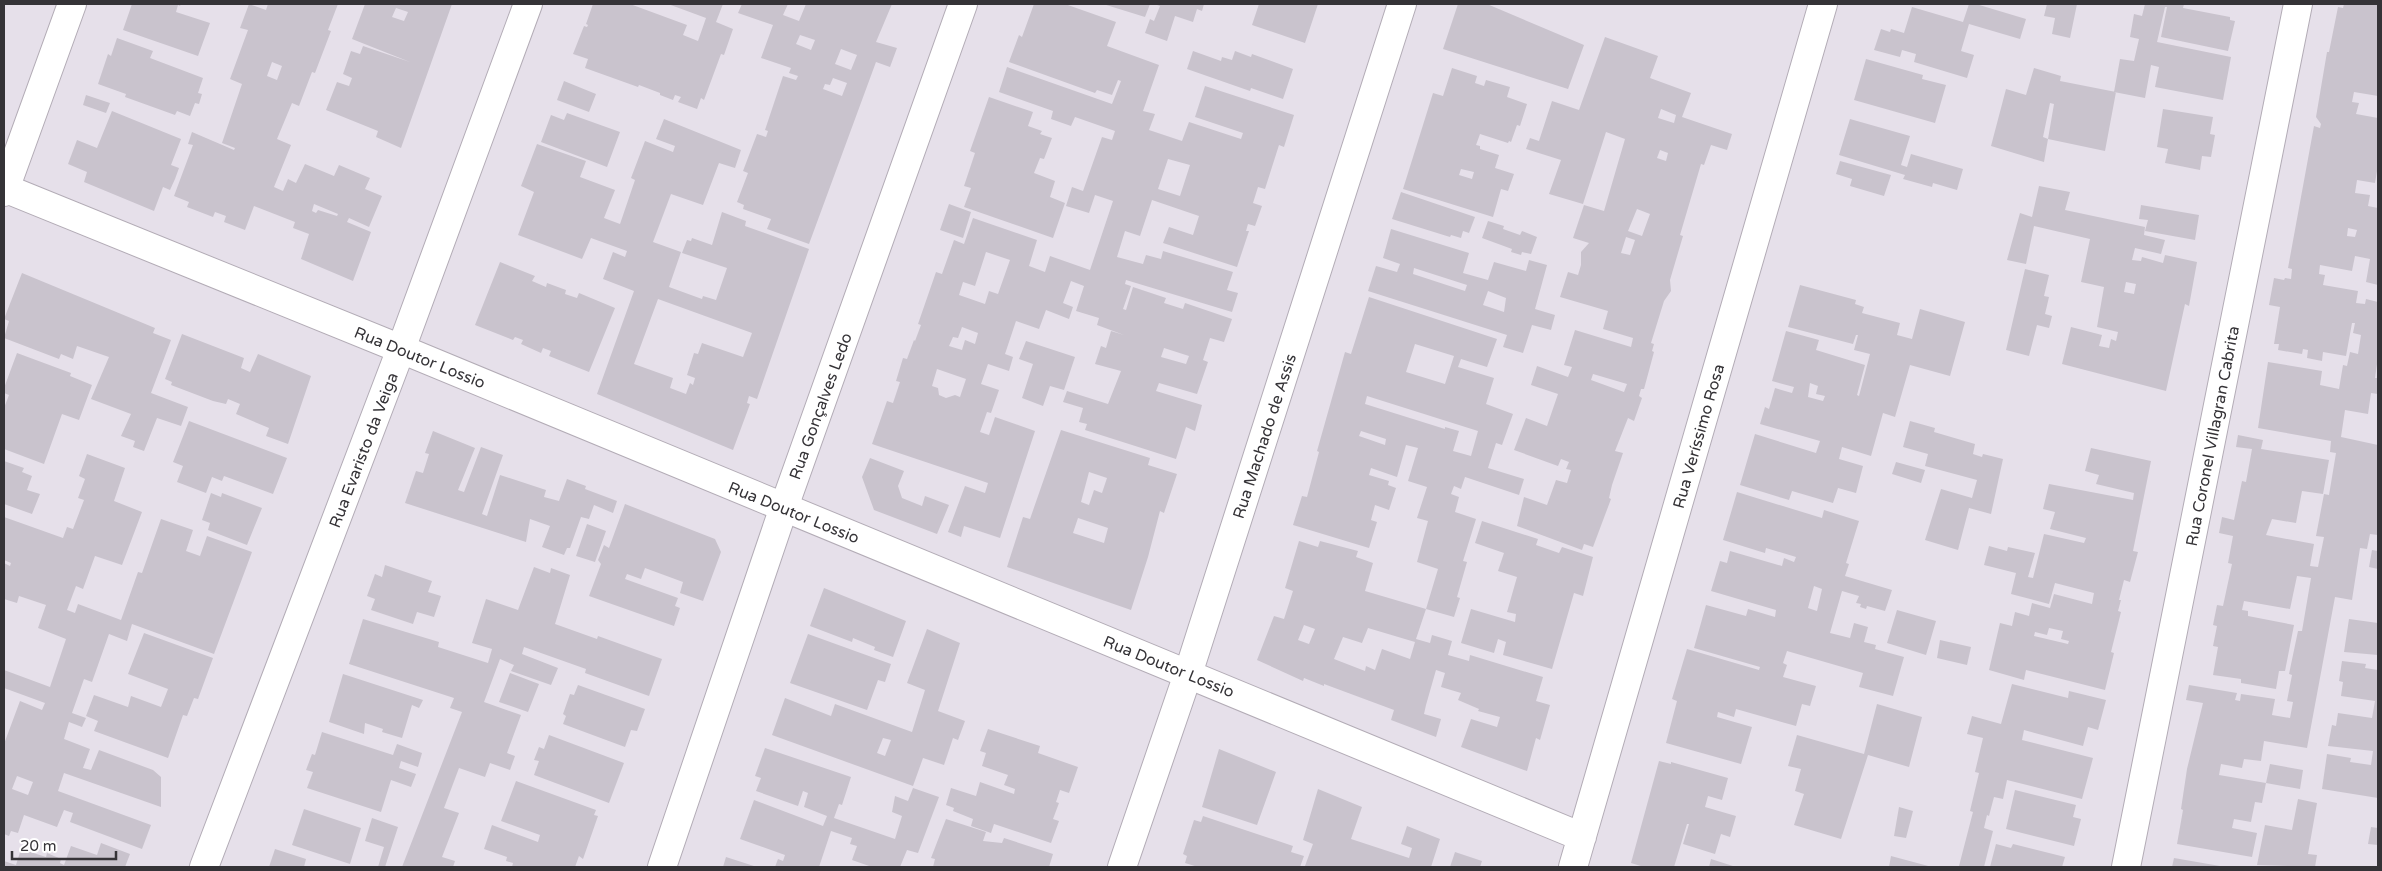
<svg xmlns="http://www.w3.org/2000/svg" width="2382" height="871" viewBox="0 0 2382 871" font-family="'Varela Round',sans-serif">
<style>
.building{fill:#c9c3cd;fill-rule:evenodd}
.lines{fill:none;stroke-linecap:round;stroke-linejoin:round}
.street-casing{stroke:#b3acb6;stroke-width:30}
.secondary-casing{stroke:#b3acb6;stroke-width:30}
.street{stroke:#fff;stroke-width:28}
.secondary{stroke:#fff;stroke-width:28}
.labels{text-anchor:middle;stroke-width:4.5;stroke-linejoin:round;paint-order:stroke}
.street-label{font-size:16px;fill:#353337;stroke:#fff}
</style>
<rect width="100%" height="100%" fill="#e6e0ea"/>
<path class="building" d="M132,4H181L180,6L178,5L176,12L210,23L198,56L123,30Z
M249,4L266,10L268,4H338L328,30L331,31L315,73L312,72L299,106L292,103L277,139L291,145L274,187L283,191L288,179L296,183L305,164L334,176L339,165L370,178L365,189L382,196L369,227L349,218L347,222L371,232L353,281L301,259L309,234L293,228L295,222L254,206L245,230L224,222L226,216L215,212L213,217L187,207L189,202L174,196L193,145L188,144L192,132L234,150L235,148L222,143L242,84L230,79L248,30L240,28ZM272,62L282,66L277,80L267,76ZM314,204L338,214L337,216L318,210L316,213L312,211Z
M365,4H452L401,148L376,137L378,131L326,110L337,82L349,86L352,78L343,74L351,51L360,54L363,46L410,62L352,39ZM396,8L408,12L404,21L392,17Z
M593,4H630L687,25L683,35L698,41L706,18L668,4H723L716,22L733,29L724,55L721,54L704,100L701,98L697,109L678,102L681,97L675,95L673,100L660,95V93L639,85L638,87L585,68L588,59L573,54L584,26L587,27L588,25L586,24Z
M742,4H788L783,15L799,21L806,4H892L876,42L897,48L890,67L876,62L809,244L767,229L771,219L743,209L744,205L737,202L748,173L743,171L757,134L766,137L768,131L765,130L783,76L796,80L798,76L789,73L791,68L761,58L773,25L738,13ZM800,35L815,40L811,50L796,44ZM841,49L857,55L851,70L835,64ZM833,78L847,83L842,96L823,89L825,84L830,85Z
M1034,4H1065L1116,22L1107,46L1159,65L1143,111L1155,114L1149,130L1182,141L1189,122L1241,139L1243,133L1195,117L1205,86L1294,115L1284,147L1279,145L1265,189L1258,187L1253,203L1262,206L1255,226L1248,224L1246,231H1249L1237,267L1163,243L1169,227L1193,235L1199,216L1152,200L1140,236L1125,231L1117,257L1143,264L1146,255L1161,259L1163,251L1233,272L1227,290L1238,293L1232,312L1126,280L1125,284L1131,286L1123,309L1126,310L1133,287L1166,298L1164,303L1183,309L1185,303L1232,319L1224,342L1210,338L1203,360L1208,362L1197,394L1159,383L1156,391L1202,405L1195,431L1186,427L1176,459L1085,430L1087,424L1079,422L1083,408L1063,402L1067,391L1108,404L1121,371L1095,364L1101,346L1106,348L1111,331L1124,335L1097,325L1099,318L1076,311L1084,286L1071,281L1063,303L1073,307L1069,319L1046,310L1039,329L1016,321L1005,354L1013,357L1009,371L988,364L981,384L999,390L991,413L987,412L980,432L989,435L995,417L1035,431L1000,538L964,526L961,537L948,532L965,486L985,493L988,483L872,444L887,401L893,403L900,382L896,381L903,358L907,359L914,340L915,341L921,325L918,324L936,272L942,274L954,240L964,244L973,218L1037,240L1029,266L1045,272L1050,256L1090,270L1113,201L1095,195L1089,213L1066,206L1072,187L1083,191L1102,137L1112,140L1115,131L1075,117L1071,126L1051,119L1053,111L999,92L1007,67L1112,104L1121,81L1118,80L1112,95L1097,90L1095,93L1009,62L1019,35L1022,37ZM1168,159L1190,165L1180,196L1158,189ZM986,252L1010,260L998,294L989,291L985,304L959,295L963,282L975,286ZM962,327L978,333L975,344L965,340L962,350L949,346L953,337L958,338ZM1164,348L1189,356L1186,364L1161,357ZM937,369L966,379L960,397L955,395L946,398L939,395L938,388L932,386Z
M1103,4H1150L1145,17Z
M1154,4H1204L1202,11L1197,9L1193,22L1175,16L1167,41L1145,33L1150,19L1154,21L1160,6Z
M1259,4H1318L1305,43L1252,25Z
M1458,4H1487L1584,45L1568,89L1443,49Z
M1969,4H1976L2026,19L2020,39L1969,24L1961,51L1974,55L1967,78L1914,62L1916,54L1902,50L1900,57L1874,50L1881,29L1890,32L1891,29L1904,33L1912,7L1963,22Z
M2047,4H2077L2070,38L2052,34L2055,18L2044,16Z
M2145,4H2184L2183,8L2230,17V20L2235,21L2228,51L2161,37L2167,7H2165L2157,42L2231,57L2223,100L2155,87L2159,67L2151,65L2145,98L2114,92L2120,59L2134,61L2139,39L2130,37L2134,14L2142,16Z
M2344,4H2378V96L2354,92L2352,102L2359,103L2356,114L2378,118V165L2375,183L2357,180L2355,193L2370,195L2368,206L2378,208V285L2366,282L2370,259L2355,256L2352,271L2320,265L2319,274L2325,275L2323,285L2358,291L2356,303L2365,304L2366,299L2378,302V357L2375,378H2378V394L2371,393L2368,414L2345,410L2341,437L2378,445V535L2370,534L2367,549L2360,548L2352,600L2335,597L2307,748L2264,741L2261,761L2244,759L2242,768L2221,764L2219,775L2266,783L2262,803L2255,802L2251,822L2234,819L2232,828L2257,833L2252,857L2177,844L2183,810L2181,809L2187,769L2203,703L2186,700L2189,685L2237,693L2235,700L2240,701L2241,694L2275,699L2272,715L2290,718L2293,702L2287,701L2292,675L2289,674L2298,631H2302L2311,578L2297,576L2290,609L2244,601L2242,610L2248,611V616L2294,625L2285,671H2279L2276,689L2241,683V679L2213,675L2218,647L2213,646L2217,626L2213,625L2217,605L2223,606L2232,564L2228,563L2233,536L2219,533L2222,517L2234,520L2242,481L2246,482L2252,449L2236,447L2238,435L2263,440L2261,449L2329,460L2323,494L2302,491L2296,523L2272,519L2266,535L2314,544L2310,566L2318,567L2324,537L2316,536L2324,494L2329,495L2336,453L2330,452L2331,441L2258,428L2268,362L2322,371L2320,385L2339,389L2343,365L2347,366L2350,352L2358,354L2361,335L2353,333L2355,323H2352L2346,356L2323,352L2322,361L2307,358L2308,350L2303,349L2302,354L2278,350L2279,344H2274L2280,307L2269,305L2274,278L2284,280L2285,278L2291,279L2292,269L2288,268L2314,126L2320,128L2321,124L2316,117L2327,52H2329L2338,7L2343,8ZM2348,228L2357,230L2355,237L2347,236Z
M1605,37L1658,56L1650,78L1691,93L1682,117L1732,134L1727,150L1711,145L1704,165L1701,164L1680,235L1683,236L1670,280L1671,291L1664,301L1651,343L1654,344L1652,351L1654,352L1644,389H1641L1639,396L1642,398L1634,421L1628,418L1615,451L1623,453L1612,485L1609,498L1611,499L1593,547L1584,544L1582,550L1517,526L1524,497L1547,505L1556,480L1567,483L1571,470L1566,469L1569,462L1561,459L1558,466L1514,450L1526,418L1547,426L1558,394L1531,385L1537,366L1568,377L1572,367L1564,365L1575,330L1631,347L1633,338L1603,329L1608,311L1560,297L1568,272L1578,275L1581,265V252L1589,243L1573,238L1584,205L1604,211L1625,139L1606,132L1583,204L1549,194L1561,160L1526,149L1530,138L1539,141L1552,101L1579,110ZM1661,109L1676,115L1674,123L1658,118ZM1660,150L1668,153L1666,161L1657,158ZM1637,209L1650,214L1642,236L1628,231ZM1626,237L1635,240L1630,255L1621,253ZM1593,374L1627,384L1624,392L1591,380Z
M117,38L153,51L150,58L203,78L198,93L202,94L199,104L195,103L190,116L177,111L175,115L125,97L126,94L98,84L108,54L111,56Z
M1193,51L1221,61L1222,57L1232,60L1235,51L1251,57L1252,54L1293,69L1283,99L1251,88L1250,91L1187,69Z
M1866,59L1923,75L1922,79L1946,85L1935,123L1854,100Z
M1452,68L1477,76L1475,83L1484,86L1486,80L1510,87L1507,97L1527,104L1520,126L1517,125L1511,142L1509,141L1508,143L1480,134L1476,145L1480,146V149L1499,155L1495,168L1514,174L1508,191L1501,189L1493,217L1403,189L1433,93L1443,96ZM1461,169L1474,172L1472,179L1459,175Z
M2034,68L2061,76L2060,81L2116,92L2105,151L2048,139L2054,104L2050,103L2043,137L2048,139L2044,162L1991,146L2006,89L2026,95Z
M564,81L596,94L589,112L557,100Z
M86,95L110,103L106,113L83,105Z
M989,97L1033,112L1028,126L1042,131L1040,134L1052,138L1044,159L1040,158L1034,173L1055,181L1050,197L1065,203L1053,238L964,207L971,188L964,186L975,153L970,151Z
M2163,109L2213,117L2210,134L2215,135L2211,157L2202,156L2200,170L2165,163L2168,149L2157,147Z
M112,111L181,139L171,165L179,168L175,179L170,190L163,187L154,211L84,182L87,172L68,164L77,140L97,148Z
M567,113L620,132L607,167L541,142L551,115L564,120Z
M664,119L741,150L735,168L719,163L703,205L671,194L653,242L681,252L669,287L702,299L703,296L716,300L727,268L682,253L687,240L691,241L692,238L712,245L722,212L746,221L745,226L809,249L757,399L749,396L747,403L750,404L733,450L597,394L634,291L603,279L613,252L625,257L627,251L591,238L582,259L518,235L534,192L521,186L537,144L586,161L580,177L615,190L604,218L620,224L635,180L631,178L645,141L673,152L675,146L656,139ZM658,299L752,333L743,357L702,343L698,354L694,353L687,375L695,378L693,385L690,383L686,394L670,388L673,378L634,364Z
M1850,119L1910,136L1901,165L1907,167L1911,154L1963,169L1957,190L1933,183L1932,187L1903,179L1905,175L1839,155Z
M1840,161L1891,175L1884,196L1850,186L1852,179L1836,174Z
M2039,186L2070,192L2065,210L2145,227L2144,235L2165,240L2161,254L2135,248L2132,260L2141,261L2142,257L2163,263L2165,255L2197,262L2189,306L2185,304L2166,391L2062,364L2071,327L2102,335L2099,346L2109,348L2111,339L2116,341L2118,332L2097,327L2104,287L2081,282L2090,239L2034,226L2026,264L2007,260L2020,213L2032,217ZM2126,282L2136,284L2134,294L2124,292Z
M1401,192L1475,217L1469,233L1463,231L1461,238L1451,235L1450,237L1392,219Z
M949,204L971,212L963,238L940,230Z
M2141,205L2199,215L2195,240L2145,231L2148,220L2139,219Z
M1488,221L1504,226L1503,229L1520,235L1522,231L1537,237L1531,254L1522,252L1521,255L1511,252L1512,249L1482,238Z
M1391,229L1469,253L1463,273L1488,280L1494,262L1526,271L1529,260L1547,265L1535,309L1555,315L1551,330L1532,325L1523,353L1503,347L1507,335L1368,291L1376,266L1397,272L1400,264L1383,258ZM1414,268L1467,285L1465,291L1413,274ZM1488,291L1506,298L1504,312L1483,305Z
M500,262L535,276L532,281L546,287L547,283L566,290L565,294L577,298L579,293L615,308L589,372L549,356L551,351L543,348L541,353L521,344L523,340L515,337L513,340L475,325Z
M2025,269L2049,275L2044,296L2049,297L2045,314L2052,316L2049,328L2037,325L2029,356L2006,350Z
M22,273L155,328L153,333L171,340L151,393L188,407L181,426L157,418L144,451L133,447L135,441L121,436L131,414L91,399L109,357L77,346L73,359L61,354L59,359L4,338L9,321L4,319Z
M1800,285L1856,300L1855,304L1864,307L1862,313L1900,323L1897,335L1912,339L1920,309L1965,322L1950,376L1910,365L1895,417L1883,413L1871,456L1842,447L1839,459L1863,466L1856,493L1838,488L1833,503L1792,491L1789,500L1740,485L1755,434L1816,453L1820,441L1760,424L1765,407L1769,409L1775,388L1792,393L1794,387L1772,381L1786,331L1819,340L1816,350L1865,365L1857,395L1859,396L1870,354L1854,350L1858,335H1856L1853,344L1788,327ZM1810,383L1818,386L1816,394L1825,396L1823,401L1808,397Z
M1369,297L1497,339L1487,367L1461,359L1458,367L1494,378L1486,404L1513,414L1502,445L1496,443L1488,468L1524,479L1519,495L1465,477L1461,489L1454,486L1451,494L1459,497L1455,512L1476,519L1463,561L1467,562L1457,597L1460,598L1454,617L1426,609L1438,569L1417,562L1428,521L1417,518L1427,487L1408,481L1418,448L1406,445L1397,477L1371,468L1369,475L1389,481L1388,485L1396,488L1389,510L1375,505L1371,520L1377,522L1369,548L1293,525L1302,496L1307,497L1319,452L1317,451L1345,352L1351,354ZM1415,344L1454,356L1445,384L1406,372ZM1367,396L1478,431L1471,456L1453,451L1459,431L1445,427V429L1365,404ZM1361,431L1386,439L1385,445L1359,436Z
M182,334L244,358L241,368L250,372L258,354L311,376L288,444L266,436L269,428L236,414L240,404L228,399L226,404L213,401L171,385L172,382L165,379Z
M1026,341L1075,357L1064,390L1050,386L1043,406L1022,398L1033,364L1019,359Z
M17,353L71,373L70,376L92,385L79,420L62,414L44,464L4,449V408L9,395L4,393V388Z
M189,421L287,458L273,494L224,476L222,481L212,477L206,493L177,482L183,466L173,462Z
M1910,421L1935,428L1934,432L1975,444L1973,454L1982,457L1983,454L2003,459L1991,514L1969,508L1958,550L1925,540L1941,489L1972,498L1977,480L1925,466L1928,454L1903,447Z
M1061,430L1150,458L1148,465L1177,474L1164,513L1160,511L1148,557L1131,610L1007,567L1023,517L1030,519ZM1089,472L1107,478L1102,493L1094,490L1089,505L1081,502ZM1078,518L1108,528L1104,543L1073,533Z
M433,431L475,448L458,490L464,492L481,447L503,455L482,514L487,516L500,475L546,490L544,497L559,501L567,479L586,486L585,489L617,501L613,513L594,505L589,519L581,517L570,548H567L564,555L542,547L550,526L530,519L526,542L405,503L416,471L423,473L429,454L425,453Z
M2091,448L2151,461L2133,551L2138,552L2130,582L2124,580L2119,600H2121L2118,611L2121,612L2111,652L2114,653L2105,690L2026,670L2024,680L1989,670L2000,623L2012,626L2015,612L2029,616L2032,603L2050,608L2054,594L2092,604L2094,593L2055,583L2049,604L2011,594L2016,573L1984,565L1989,546L2007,551L2008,547L2035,553L2028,577L2033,578L2044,534L2084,543L2086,538L2050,529L2055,512L2043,509L2049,484L2133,500L2134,493L2096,484L2099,475L2085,471ZM2049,628L2063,631L2061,639L2069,641L2068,644L2034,636L2035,632L2047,635Z
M87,454L125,468L114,501L142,512L122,565L95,556L83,589L76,586L67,610L75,613L78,604L121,620L138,572L142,573L161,519L193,530L186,551L200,556L207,536L252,552L214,654L132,624L127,641L109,634L92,682L84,679L72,713L86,718L82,727L69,722L64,739L90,749L83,768L91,770L99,750L153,770L161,777V807L64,773L58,791L151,825L142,849L70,822L73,813L64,810L57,827L24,815L18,833L11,831L9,836L4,834V744L20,701L42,710L45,703L4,688V670L50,687L66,639L38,628L46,605L19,596L17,603L4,599V563L10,566L11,563L4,560V517L63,538L67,527L73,529L84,500L78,498L85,479L79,476ZM17,776L33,782L28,795L12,789Z
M870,458L904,471L898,486L902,498L922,506L925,496L949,505L937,534L874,510L862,477Z
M4,461L24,468L22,472L32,476L27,490L40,494L32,514L4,504Z
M1896,462L1925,470L1921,483L1892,474Z
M1737,492L1822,518L1824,510L1859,521L1846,563L1849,564L1845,576L1892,590L1885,611L1867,606L1866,609L1860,607L1861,604L1856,603L1859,596L1842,591L1830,633L1850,638L1854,623L1868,627L1864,642L1876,645L1875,649L1904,657L1893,696L1859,687L1863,673L1787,651L1783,663L1787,665L1783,677L1816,686L1810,706L1802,704L1796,726L1736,709L1734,717L1718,712L1717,717L1752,727L1741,764L1666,743L1677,701L1672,699L1687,649L1759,670L1760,667L1694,648L1706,605L1746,616L1748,609L1775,617L1776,610L1711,591L1720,561L1727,563L1730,551L1782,566L1784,558L1794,562L1796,557L1766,548L1765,553L1723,540ZM1814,586L1822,589L1817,611L1808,608Z
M211,493L221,497L222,493L262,508L247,545L208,530L210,523L202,520Z
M625,504L715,539L721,552L703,601L680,593L683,582L645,568L641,579L627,574L625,579L678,598L675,606L680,608L674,626L589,596L601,564L598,560L604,545L609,548Z
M1482,521L1538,539L1536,545L1559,553L1562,547L1593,557L1583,596L1574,593L1552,669L1503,655L1506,642L1498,639L1494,653L1461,643L1471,609L1515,622L1516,614L1507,612L1517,577L1498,571L1504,553L1475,543Z
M587,524L606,531L595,562L576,556Z
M1299,541L1318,547L1320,541L1358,551L1356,557L1373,563L1365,591L1426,609L1416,639L1430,643L1432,635L1452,641L1448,655L1469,661L1470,655L1543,677L1536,701L1550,705L1540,740L1536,738L1527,771L1461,747L1471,719L1497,727L1500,717L1478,711L1479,709L1458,700L1461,693L1441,687L1445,673L1436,670L1426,705L1424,714L1441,719L1436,737L1391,720L1394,710L1324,684V686L1304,678L1303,681L1257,660L1274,616L1284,619L1293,591L1285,588ZM1304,625L1315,629L1309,644L1298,640ZM1368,628L1415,642L1410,659L1382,649L1375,670L1366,666L1365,671L1334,659L1343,637L1362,643Z
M2372,550L2378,551V569L2369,567Z
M385,565L432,581L428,592L441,596L434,617L417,612L413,624L371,610L375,599L367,596L375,574L382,577Z
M534,567L550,573L551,568L570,575L555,624L597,639L598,636L662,659L649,696L585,673L586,669L524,647L522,654L558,668L551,685L511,671L514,665L500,659L484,702L521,715L507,753L515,756L510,770L490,763L485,777L459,768L444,808L459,813L442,857L455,861L453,867H402L462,712L450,708L454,698L349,664L363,619L439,642L438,647L488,663L492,649L472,643L486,599L518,610Z
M824,588L906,621L893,657L874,650L875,647L853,638L852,642L810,626Z
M1897,610L1936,621L1926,655L1887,643Z
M2349,619L2378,623V655L2344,652Z
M927,629L960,643L938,711L965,721L958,740L953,738L944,765L923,758L913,786L772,735L785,698L831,716L835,704L912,732L925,690L907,683ZM883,738L891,740L885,756L877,753Z
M144,633L213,658L198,699L194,698L187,716L183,715L168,758L94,731L98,721L86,716L94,695L128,707L131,696L161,707L168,689L128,674Z
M808,634L891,664L885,682L878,680L867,710L790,683Z
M1940,640L1971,647L1967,665L1937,658Z
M2342,661L2366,664L2365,668L2378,670V798L2322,789L2327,754L2351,758L2350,762L2371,765L2373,751L2328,746L2332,725L2336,726L2338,713L2372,718L2375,701L2341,696L2343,682L2339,681Z
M510,673L539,684L528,712L499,702Z
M343,674L423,700L419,708L412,705L402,738L382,732L383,729L365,723L364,734L329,722Z
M2012,684L2068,698L2069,691L2106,700L2098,730L2088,727L2083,746L2024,730L2022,740L2093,758L2082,799L2007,780L2003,799L1994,797L1989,816L1987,815L1984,828L1993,831L1984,867L1959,866L1973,812L1970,811L1979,773L1975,772L1983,738L1967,734L1972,716L2001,724Z
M578,685L645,709L637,731L631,730L625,747L563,724L566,716L563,714L570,694L574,695Z
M1877,704L1922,717L1909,767L1868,755L1841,839L1794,825L1804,794L1795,791L1801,769L1788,766L1797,735L1864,754Z
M988,729L1040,746L1038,753L1078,767L1069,793L1060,790L1056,802L1059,803L1053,819L1059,821L1051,843L994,824L991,833L971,826L973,819L953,811L954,808L946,805L951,788L976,796L980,782L1014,794L1015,789L1004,785L1008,775L982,766L986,753L980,751Z
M322,732L393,755L397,744L422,753L418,767L401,761L399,768L416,774L411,787L391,780L381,812L307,788L313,772L306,770L312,754L315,755Z
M549,735L624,763L609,803L534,775L539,761L534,760L539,747L544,749Z
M765,748L851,777L842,805L839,804L834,818L895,839L902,816L892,812L895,796L908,801L913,788L939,797L918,853L907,850L900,867H872L852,860L857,846L850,844L852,838L831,831L819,867H775L778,859L783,861L785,855L740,839L754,800L823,826L827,816L804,807L808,793L803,791L798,806L756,791L761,778L755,776Z
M1219,749L1276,772L1257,825L1202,807Z
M1659,761L1671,764V762L1728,778L1722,800L1708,796L1705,807L1736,816L1730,837L1721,834L1715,854L1683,844L1689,824H1687L1674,867H1644L1631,863Z
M2270,764L2303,770L2300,789L2266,783Z
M516,781L596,810L594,815L598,816L583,859L579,856L575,867H512L513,863L506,861L507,857L484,849L492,825L538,842L540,835L501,821Z
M1318,789L1362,807L1351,839L1409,858L1412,848L1401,844L1407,826L1440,839L1431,867L1305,866L1313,844L1303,840Z
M2015,790L2076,805L2073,817L2081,819L2074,846L2006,829Z
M2298,799L2317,803L2308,854L2317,855L2315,867L2257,865L2265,825L2292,830Z
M1899,807L1913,811L1906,838L1894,836Z
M304,809L361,828L350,864L292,845Z
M1203,816L1293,846L1291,852L1304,856L1300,867H1198L1185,863L1187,856L1183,854L1194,820L1201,822Z
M372,818L398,827L385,867H378L384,847L365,841Z
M946,819L986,832L983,841L1002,843L1004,838L1053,854L1049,867H933L935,859L931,858Z
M2371,827L2378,828V845L2368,844Z
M101,843L130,854L125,867H4V861L16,865L21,849L46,857L47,853L61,859L60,863L64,865L71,846L97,855Z
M1996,844L2011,848L2013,844L2065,857L2062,867H1990Z
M275,849L306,859L304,867H269Z
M1455,852L1482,861L1480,867H1450Z
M1891,856L1932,867H1889Z
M726,857L757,867H723Z
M2174,858L2220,866V867H2172Z
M1711,859L1736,867H1709Z"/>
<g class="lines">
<defs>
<path id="street" d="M4,192L72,4
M204,867L401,349L528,4
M662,867L784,507L963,4
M1122,867L1188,674L1402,4
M2126,867L2298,4"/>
<path id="secondary" d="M4,188L401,349L1582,837
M1573,867L1823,4"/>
</defs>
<use href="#street" class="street-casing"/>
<use href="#secondary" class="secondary-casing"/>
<use href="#street" class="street"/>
<use href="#secondary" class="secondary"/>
</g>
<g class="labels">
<g class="street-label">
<text transform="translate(420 357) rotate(22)" y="6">Rua Doutor Lossio</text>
<text transform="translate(820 406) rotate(-70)" y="6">Rua Gonçalves Ledo</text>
<text transform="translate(1264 436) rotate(-72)" y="6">Rua Machado de Assis</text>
<text transform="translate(1698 436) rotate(-74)" y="6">Rua Veríssimo Rosa</text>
<text transform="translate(2212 436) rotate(-79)" y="6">Rua Coronel Villagran Cabrita</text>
<text transform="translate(363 450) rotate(-69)" y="6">Rua Evaristo da Veiga</text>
<text transform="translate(794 512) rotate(22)" y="6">Rua Doutor Lossio</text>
<text transform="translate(1169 666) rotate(22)" y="6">Rua Doutor Lossio</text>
</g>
</g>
<rect width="2382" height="871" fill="none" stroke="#353337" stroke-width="10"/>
<path d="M12 851v8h104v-8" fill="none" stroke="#353337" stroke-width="2.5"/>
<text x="20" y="851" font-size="15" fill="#353337" stroke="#ffffff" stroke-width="4" paint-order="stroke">20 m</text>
</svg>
